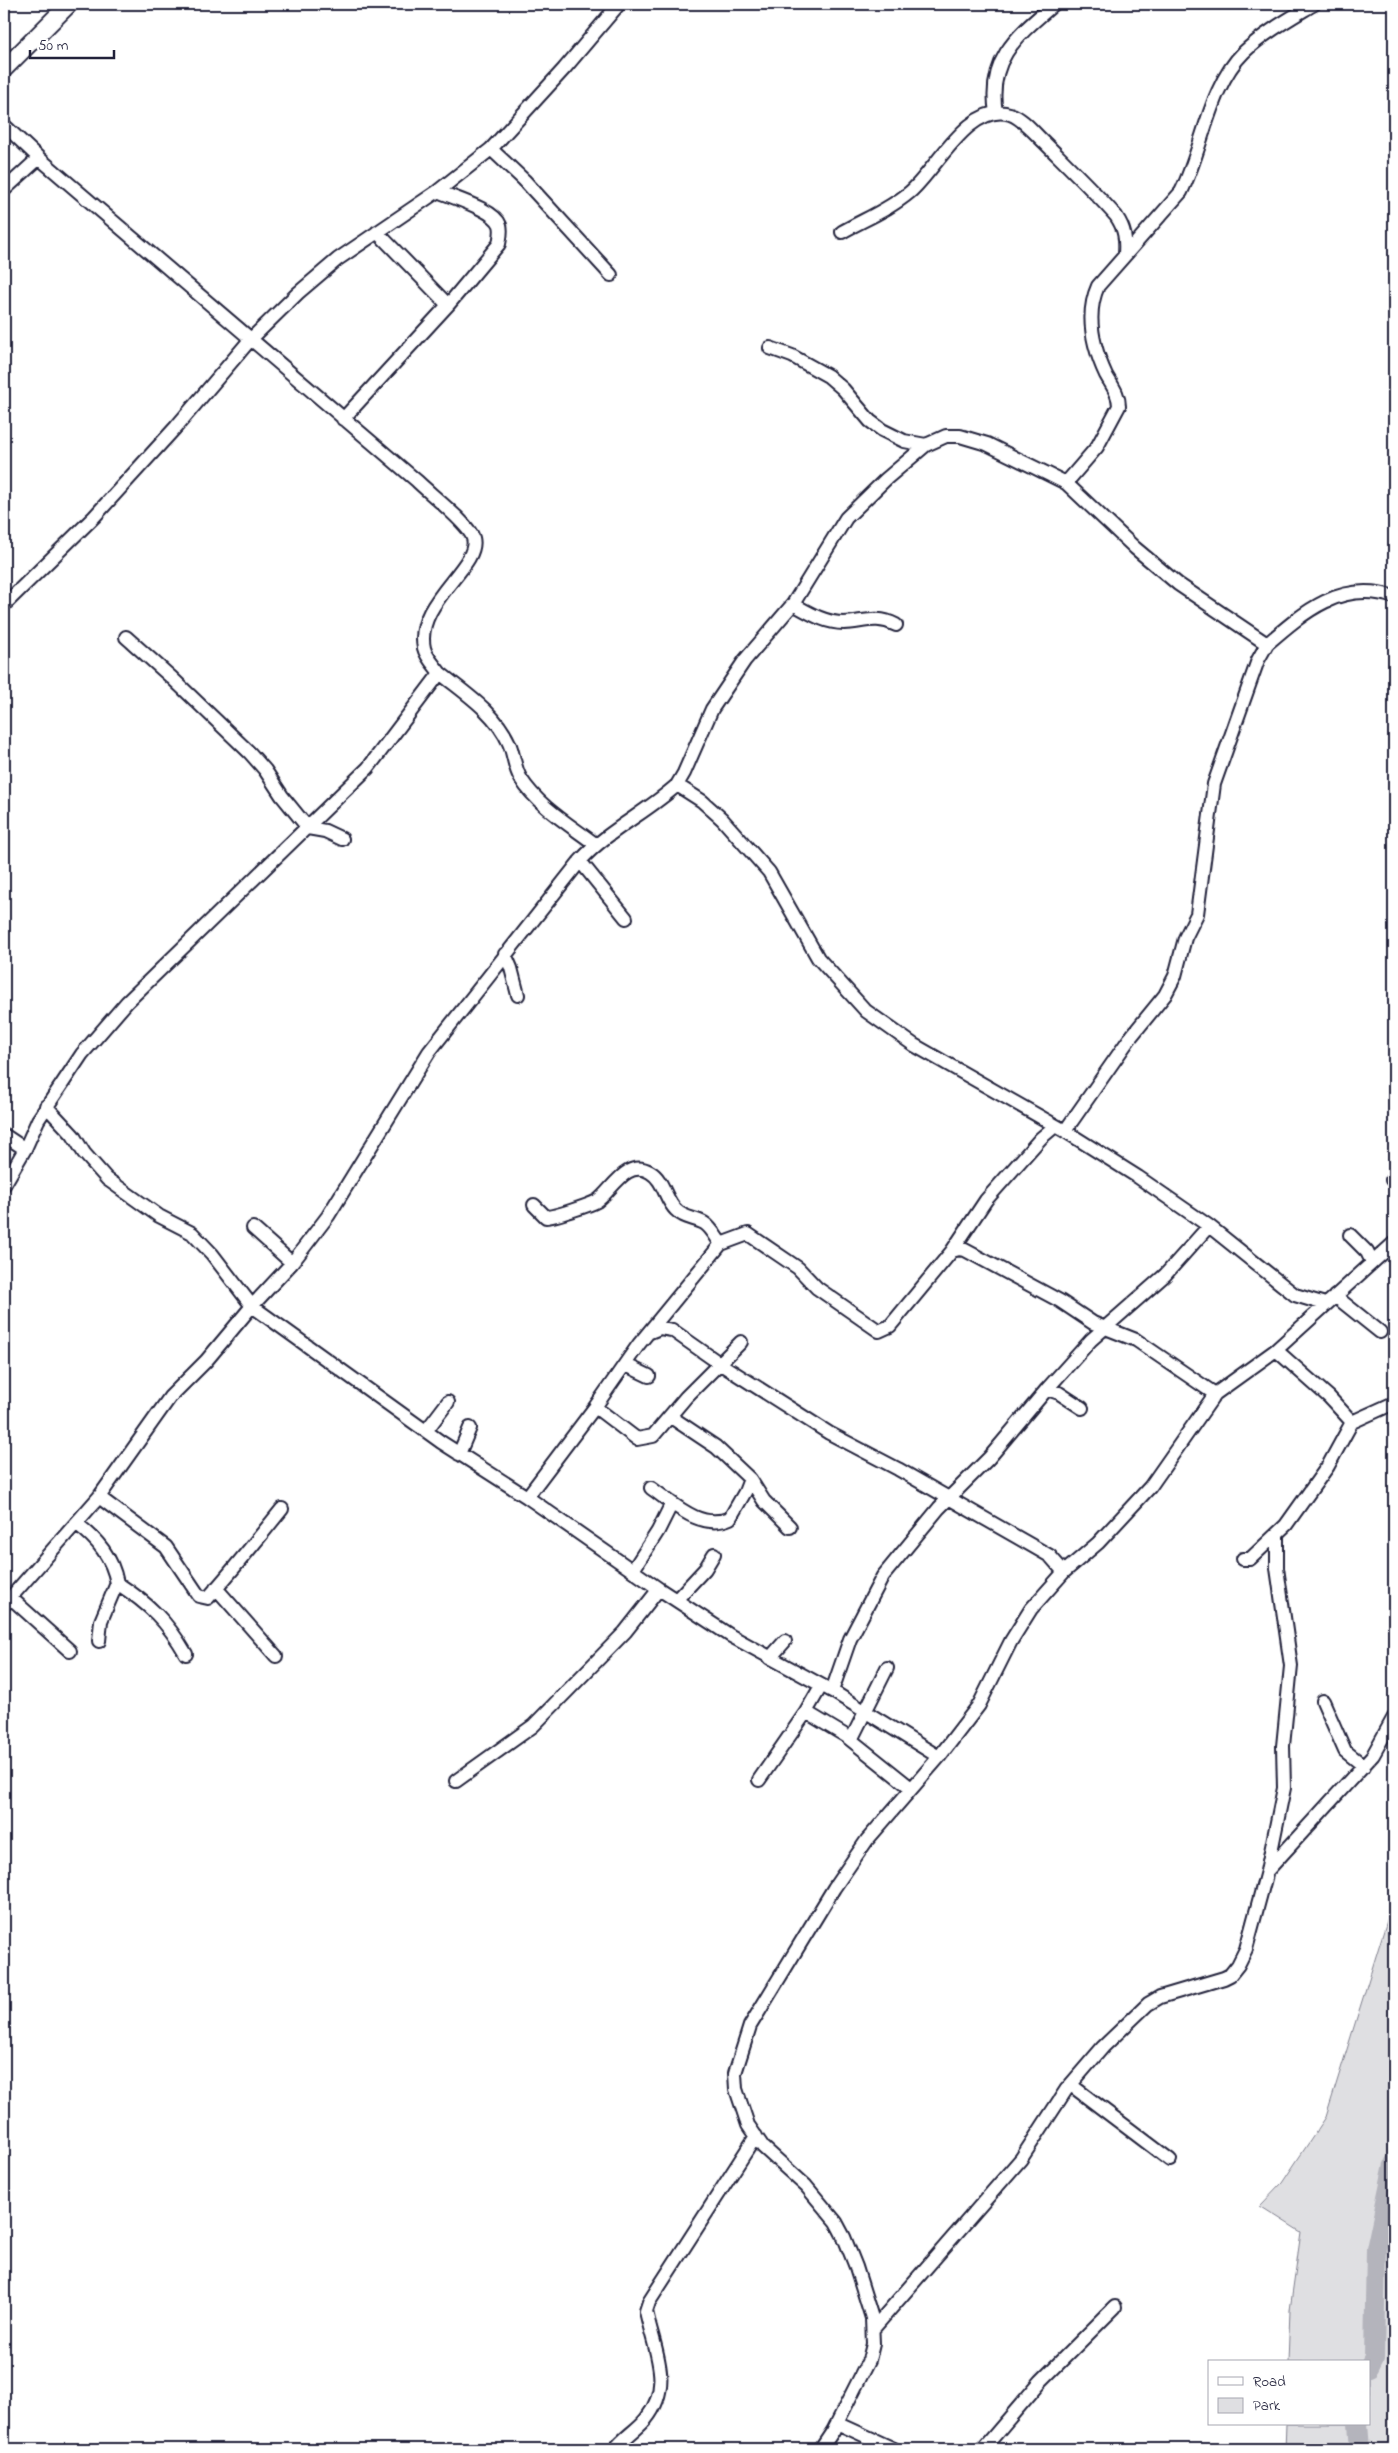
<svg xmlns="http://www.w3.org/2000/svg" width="1398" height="2453" viewBox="0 0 1398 2453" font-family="'Indie Flower',sans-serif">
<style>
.green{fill:#dfdfe2;stroke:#80808e}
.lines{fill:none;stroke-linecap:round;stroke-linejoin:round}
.river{stroke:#b4b4bc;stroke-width:20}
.minor-casing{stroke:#22223b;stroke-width:16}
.tertiary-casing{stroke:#22223b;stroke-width:20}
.minor{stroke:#fff;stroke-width:12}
.tertiary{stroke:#fff;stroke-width:16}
</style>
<rect width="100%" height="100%" fill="#fff"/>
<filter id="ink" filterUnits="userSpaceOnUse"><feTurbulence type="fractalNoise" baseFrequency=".02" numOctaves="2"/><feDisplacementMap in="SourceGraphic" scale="10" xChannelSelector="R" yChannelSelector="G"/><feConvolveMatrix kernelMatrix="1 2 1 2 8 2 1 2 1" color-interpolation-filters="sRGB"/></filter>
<g filter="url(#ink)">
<path class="green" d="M1394,1898V2449H1285L1286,2424H1369V2362H1288L1290,2310L1301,2232L1260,2206L1282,2183L1326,2117Z"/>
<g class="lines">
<path class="river" d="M1369,2368L1374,2358L1376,2249L1394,2164
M1358,2424L1360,2449"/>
<defs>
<path id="minor" d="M996,113C987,59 1017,36 1054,4
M4,125L39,158L417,481C429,493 469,524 473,538C481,566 414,602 424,648C426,657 435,666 440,673L368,768L127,1002L82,1054L38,1120L25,1149L4,1185
M491,149L524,180L611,275
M4,190L39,158
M438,191C453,198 494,209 500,225C502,231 500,238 499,244L448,305
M842,232C865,219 890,209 910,192C935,171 970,101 1010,114C1023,118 1035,134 1045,143C1069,167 1094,191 1116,216C1125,229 1126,239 1125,254
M770,348L792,356L828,376L843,389L870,421L882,430L904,441L926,445
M343,419L448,305L377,232
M1066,483L1097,447L1119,406C1119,394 1112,386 1106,375C1093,347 1085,315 1098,286L1181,192C1203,149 1209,86 1244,52C1264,33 1291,18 1314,4
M793,604C809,613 825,623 844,623C864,622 877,615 896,625
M4,605L94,517L176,427L250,340L298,293L338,259L438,191L491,149L564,69L619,4
M126,637L172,678L250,753L265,770L282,796L308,828L325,831L342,839
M440,673C466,694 495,712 509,743C514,754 514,768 521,779C538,806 570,825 595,844
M677,785L684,773L712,709L745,660L793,604L846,518L886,479L926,445L946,436H960L987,444L1066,483L1135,548L1178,584L1267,644C1304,612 1342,579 1394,597
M580,861L626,918
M505,954L511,968L518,995
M46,1106L73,1135L84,1153L107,1179L159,1216L192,1233L212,1254L252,1306L441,1442L527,1497L659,1589L731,1636L832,1691L939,1757
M1065,1131L1130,1038L1165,995L1175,976L1185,938L1197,914L1214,784L1258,660L1267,644
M4,1135L25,1149
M1392,1180L1394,1179
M534,1205L546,1217C554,1217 590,1205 597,1201C612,1191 626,1158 650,1172C664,1180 665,1200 676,1210C683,1218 695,1218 704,1223C711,1227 716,1237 721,1244L748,1234L798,1268L817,1288L879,1331L890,1326L952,1251L959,1249L965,1250L1060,1301L1093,1323L1136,1340L1215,1394
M253,1228L292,1263
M1350,1235L1367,1252L1372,1262
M952,1251L986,1200L1041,1138L1054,1127
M1335,1296L1380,1332
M650,1332L660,1328L672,1330L719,1363L829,1433L898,1469L1050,1556L1064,1572
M626,1365L649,1376
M1047,1389L1059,1393L1082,1408
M595,1407L637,1439L653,1436L686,1397L741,1342
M671,1417L716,1447L750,1479L764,1501L790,1527
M1352,1422L1394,1403
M426,1431L448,1402
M459,1454L470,1428
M651,1488C674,1504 701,1531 730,1518L745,1492L750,1479
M99,1497L166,1547L199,1596L208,1598C234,1569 258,1539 282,1509
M527,1497L595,1407L639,1344L721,1244
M77,1524C98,1540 112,1557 117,1583
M1243,1559H1250L1286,1525L1328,1466L1352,1422L1329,1397L1276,1350
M633,1570L658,1531L672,1503
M216,1588L276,1656
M11,1598L70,1651
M677,1599L705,1569L714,1554
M4,1605L99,1497L170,1397L206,1361L252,1306L292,1263L328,1216L429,1052L580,861C608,830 646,813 677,785L702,801L722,819L769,872L818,958L866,1011L914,1045L1065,1131L1138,1177L1209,1226L1295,1295L1325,1304
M99,1641L101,1621L117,1583C149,1604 167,1621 186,1654
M770,1658L785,1641
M832,1691L850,1639L883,1576L939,1508L989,1458L1047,1389L1091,1340L1165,1275L1209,1226
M1323,1701L1345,1751L1364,1766
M806,1712L846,1736L911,1788
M851,1740L887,1668
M759,1780L806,1712L821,1686
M456,1781L533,1726L625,1632L659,1589
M1267,1871L1373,1755L1394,1717
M1071,2085L1170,2160
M873,2329L1021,2159L1066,2090L1103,2047L1148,2004L1160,1997L1224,1978L1230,1975L1238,1965L1246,1949L1267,1871L1284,1788L1283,1746L1291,1666L1277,1568V1536
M837,2423L894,2449
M615,2449C623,2438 637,2430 646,2419C674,2384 654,2350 646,2311L649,2302L756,2136
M821,2449L833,2431L869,2360L873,2344L872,2318L856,2267L844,2237L836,2222L806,2186L763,2147L748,2125L736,2089L735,2073L750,2026L834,1888L867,1840L939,1757L979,1705L1011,1641L1031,1609L1064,1572L1098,1543L1150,1487L1215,1394L1276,1350L1394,1243
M983,2449L1041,2381L1115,2307"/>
<path id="tertiary" d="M4,69L69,4"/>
</defs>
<use href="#minor" class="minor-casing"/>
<use href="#tertiary" class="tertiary-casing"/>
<use href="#minor" class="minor"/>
<use href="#tertiary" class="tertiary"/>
</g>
</g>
<rect width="1398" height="2453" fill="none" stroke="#fff" stroke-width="20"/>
<rect x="10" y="10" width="1378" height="2433" fill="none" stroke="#22223b" stroke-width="2" filter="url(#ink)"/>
<rect x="1208" y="2360" width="162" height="65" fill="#ffffff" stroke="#a7a7b1"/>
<rect x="1218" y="2377" width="25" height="8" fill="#ffffff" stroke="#a7a7b1"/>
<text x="1253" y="2386" font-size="15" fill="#22223b">Road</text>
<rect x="1218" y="2398" width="25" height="15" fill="#dfdfe2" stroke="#a7a7b1"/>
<text x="1253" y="2410" font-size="15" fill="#22223b">Park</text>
<path d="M30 50v8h84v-8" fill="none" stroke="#22223b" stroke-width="2.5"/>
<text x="38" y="50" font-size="15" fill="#22223b" stroke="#ffffff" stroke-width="4" paint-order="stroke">50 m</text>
</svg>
